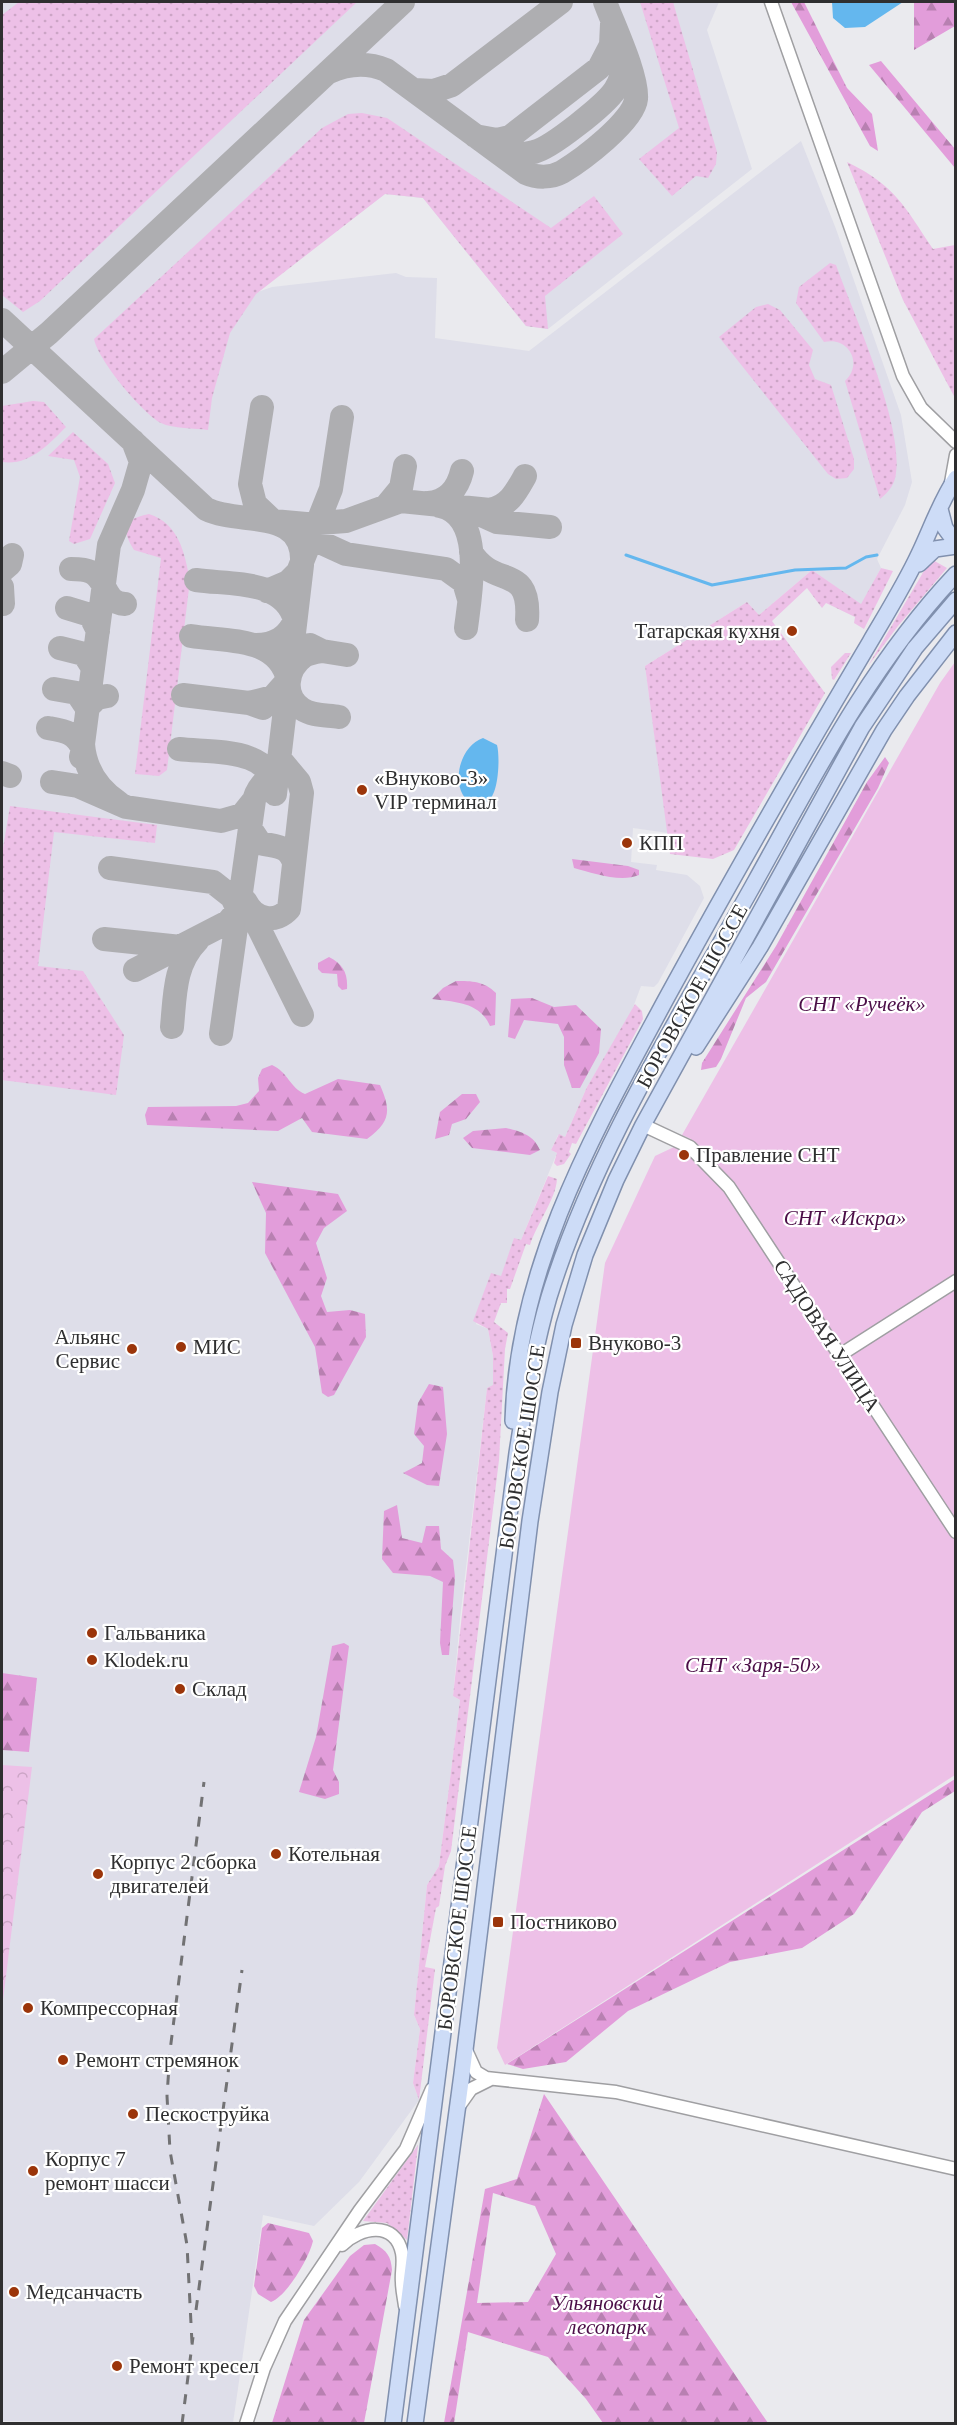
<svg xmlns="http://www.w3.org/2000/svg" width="957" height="2425" viewBox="0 0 957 2425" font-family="Georgia,serif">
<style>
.built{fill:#dedee9}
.grass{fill:url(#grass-dots)}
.forest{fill:url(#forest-firs);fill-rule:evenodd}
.park{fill:url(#park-crowns)}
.garden{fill:#edc0e7}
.water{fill:#64b7ee}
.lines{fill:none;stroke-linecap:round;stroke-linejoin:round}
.stream{stroke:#64b7ee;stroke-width:3}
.taxiway{stroke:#aeaeb1;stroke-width:24}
.minor-casing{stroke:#9f9fa2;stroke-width:15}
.major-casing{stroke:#8090ae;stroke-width:18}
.minor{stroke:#fff;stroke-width:12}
.major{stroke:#cddcf7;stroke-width:15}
.rail{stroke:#727274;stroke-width:3;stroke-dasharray:10 10;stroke-linecap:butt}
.poi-dot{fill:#9b350a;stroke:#fff;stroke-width:2}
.labels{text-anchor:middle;stroke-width:4.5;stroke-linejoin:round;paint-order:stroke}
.poi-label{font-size:21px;fill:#2f2f30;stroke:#fff;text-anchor:start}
.street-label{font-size:21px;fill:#2f2f30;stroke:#fff}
.park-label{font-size:21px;font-style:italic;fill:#4b0e47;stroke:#fff}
</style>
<defs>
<pattern id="grass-dots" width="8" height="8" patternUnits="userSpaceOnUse" patternTransform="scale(1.5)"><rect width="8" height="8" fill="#edc0e7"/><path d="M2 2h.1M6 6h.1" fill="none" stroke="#cca5c6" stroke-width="1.8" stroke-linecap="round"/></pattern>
<pattern id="forest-firs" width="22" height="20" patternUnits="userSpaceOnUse" patternTransform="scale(1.5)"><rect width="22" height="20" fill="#e29dda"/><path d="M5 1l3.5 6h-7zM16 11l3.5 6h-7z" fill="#b880b1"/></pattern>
<pattern id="park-crowns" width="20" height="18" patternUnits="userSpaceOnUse" patternTransform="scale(1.5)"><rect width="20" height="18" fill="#edc0e7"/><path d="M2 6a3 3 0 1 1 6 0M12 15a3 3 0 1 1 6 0" fill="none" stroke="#cca5c6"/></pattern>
</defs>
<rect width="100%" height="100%" fill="#eaeaee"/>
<path class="built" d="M2,2H719L707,30L752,169L548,329L526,326L423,198L385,194L255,293L272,287L396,273L406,277L437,278L435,338L529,351L801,141L836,229L901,415L912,482L905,505L877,559L881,568L861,605L812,570L759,615L747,602L645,666L668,833L633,828L631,862L657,865L656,870L687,875L700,886L704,898L658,983L654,987L641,986L631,1013L587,1087L565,1137L558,1135L551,1150L557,1153L521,1240L514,1239L501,1277L491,1274L476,1324L488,1329L493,1356V1386L487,1388L460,1619L453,1696L460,1700L439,1866L427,1885L414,2015L420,2029L413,2083L419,2100L359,2182L314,2226L263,2215L233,2423L2,2421Z"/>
<path class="grass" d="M19,2H357L40,301L23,312L2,295V15Z
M640,2H673L717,152L716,164L708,178L696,176L672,196L639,159L679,128Z
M362,113L387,118L551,228L594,196L623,234L545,296L548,329L526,326L423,198L385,194L256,294L230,333L212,398L208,430C195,428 173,429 161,423C142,413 98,360 94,339L322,128L348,114Z
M847,162C896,186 904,206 933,249L955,245V398L903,300Z
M830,263L836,265C854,315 903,423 896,473C895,484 889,492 880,499L845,381C864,363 848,336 824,342L796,303L799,287Z
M768,304L780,310L813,350L809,365L815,379L831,385L854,459V469L847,478L836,479L828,474L719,337L756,307Z
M33,401L44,402L66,427C48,445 29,466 2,462V406Z
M73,432L108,464L115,483L90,539L74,544L69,541L80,477L74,460L48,456Z
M149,514C179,524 184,551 190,580L167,770L159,776L135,774L161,558L134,550C121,529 123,519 149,514Z
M931,559L947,568L898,626L868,666Z
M881,568L893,571L864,629L854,623L855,617L826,603L822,608L807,588L772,621L825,693L734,850L713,859L670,854L645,666L747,602L759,615L812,570L861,604Z
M845,653H851L834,680L832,679L831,667Z
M10,806L157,825L155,843L54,832L38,966L83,971L124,1035L116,1095L2,1080V854Z
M635,1004L642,1011L643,1019L576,1144L572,1143L569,1152L571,1154L564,1164L557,1166L554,1163L557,1153L551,1150L559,1134L565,1137L587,1087Z
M548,1176L557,1179C556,1199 537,1223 530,1245L526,1244L510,1289H507V1303H501L494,1322L508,1333L505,1349L499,1460L451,1851L445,1866L439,1906L436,1908L425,1967L435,1969L419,2100L413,2083L420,2029L414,2015L427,1885L439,1866L460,1700L453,1696L487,1388L493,1385V1356L488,1329L473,1321L491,1273L501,1276L514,1238L521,1240Z
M418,2145L407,2240L387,2223L363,2221Z"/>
<path class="forest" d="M791,2H804L847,88L872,114L878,151L870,146Z
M914,2H955V26L914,50Z
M881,61L955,149V168L869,65Z
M885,757L889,763L878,788L766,982L746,998L721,1059L716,1067L701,1070L702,1063L776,946L867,782Z
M572,859L628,866L639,870V875C621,883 592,873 574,868Z
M329,957C343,964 348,973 347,989L342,990L338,986L337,974L322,973L318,969V963Z
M456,981C472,981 484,981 496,993L495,1025L490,1026C480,1002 455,1002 432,999L443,988Z
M532,998L554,1007L576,1005L601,1029L599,1053L580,1088H572L564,1065V1037L558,1024L524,1020L515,1039L508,1037L511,999Z
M272,1065C288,1072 290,1088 305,1094L338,1079L380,1085C391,1110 391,1122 367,1139L312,1132L302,1118L278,1131L147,1125L145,1115L148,1107L236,1106L248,1103L259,1091L258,1078L262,1069Z
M462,1094H476L480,1102L466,1119L452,1124L449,1135L435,1139L440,1112Z
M506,1128C520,1131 534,1135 540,1150L530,1155L472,1148L463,1138L473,1131Z
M252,1182L338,1194L347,1211L324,1228L316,1243L327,1278L321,1296L327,1312L350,1310L365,1314L366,1337L334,1395L328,1397L322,1393L315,1347L265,1253L266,1213Z
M429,1384L443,1387L447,1434L439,1486L427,1485L403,1473L422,1463L424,1446L414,1434L418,1403Z
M397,1505L402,1538L422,1543L426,1526H439L441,1549L453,1560L455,1577L449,1655H442L440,1643L443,1582L430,1576L393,1573L382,1559L384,1511Z
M344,1643L349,1646L333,1770L339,1782V1794L325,1799L299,1792L316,1737L332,1646Z
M2,1673L37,1678L29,1752L2,1750Z
M955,1779V1791L922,1812L854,1914L802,1948L730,1962L628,2011L566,2062L523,2069L507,2064Z
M544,2094L768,2423H603L586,2399L548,2357L468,2332L454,2423H444L485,2189L517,2179ZM493,2193L535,2206L556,2254L528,2302L477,2303Z
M268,2223L309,2233L313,2241C309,2258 287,2296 271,2302L258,2294L254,2286L262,2228Z
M375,2244C387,2251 391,2256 392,2270L364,2423H272L304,2320L350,2256L364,2245Z"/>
<path class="park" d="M2,1765L32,1767L2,2008Z"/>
<path class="garden" d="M955,662V1775L505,2065L497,2048L605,1263L655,1156L691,1139L682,1135L940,683Z"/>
<path class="water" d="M832,2H903L865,27L845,28L833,18Z
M483,738L497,745C500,756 499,792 489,800C486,803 479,804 475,806C448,794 457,747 483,738Z"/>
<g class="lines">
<path class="stream" d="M626,555L712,585L795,570L846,568L866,557L877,555"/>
<path class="taxiway" d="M329,72C349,63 367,62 386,70L526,173C537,178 551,178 562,172C582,160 634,121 636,99C638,76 613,24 605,2
M414,90L434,91L452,85L561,2
M475,136L497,140L510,137L599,68L611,45L612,24
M497,151C510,154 520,156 534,152C551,148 605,105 615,90C622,79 624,67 623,54
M2,320L206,509C240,526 306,506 302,565L275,794C275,746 212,753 179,749
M2,372L49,333L403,2
M262,407L250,484L255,504L273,521L306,524L346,521L401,501L490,510C509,506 516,492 525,476
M428,503C447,502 458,488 462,471
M387,505L401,488L405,466
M440,506C486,515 470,595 466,628
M477,513L497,522L550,527
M289,528L346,554L446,569L464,582L469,599
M471,552C494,590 531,562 527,620
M71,569C78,569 85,569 91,572C108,580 103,603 125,604
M2,571L10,564L12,555
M196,580C231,585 284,579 295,620C288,637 275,645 256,645
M2,587L3,604
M267,591L288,582L298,572L331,489L342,417
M67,608L90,615L98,631
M191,636C227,642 278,636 288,680L273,697L249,703
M310,645L322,651L347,655
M60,648L84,654L93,668
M322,651C316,652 309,653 304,656C286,669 282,696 302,709C312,716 327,715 339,717
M54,689L77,693L87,708L97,698L107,696
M183,695L249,703L263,708
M48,728C65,731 75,732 83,749L81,757
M2,773L10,776
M52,782L78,786L126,807L221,821L242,815L254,800
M119,803C98,789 85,770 83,744L109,545L133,490L141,462L133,441
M250,828L260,843C276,847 289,845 294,863
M110,868L213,882L232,897L238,910L228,922L135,970
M246,902C255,920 276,924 289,909L302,793L299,782L279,758
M247,904L302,1015
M104,939L181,947
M172,1027C175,996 174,964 197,941
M221,1034L254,800C258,784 271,778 277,763"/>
<defs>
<path id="minor" d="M771,2L903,376L921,408L956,442
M950,488L956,455
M643,1125L690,1147L729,1187L956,1532
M840,1355L956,1281
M466,2050L476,2072L486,2078L616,2092L956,2169
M459,2106L471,2089L491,2079
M342,2245C360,2227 395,2220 402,2253C404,2263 401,2273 402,2282C402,2290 404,2298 405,2306
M246,2424L264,2368L285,2321L360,2210L406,2149L432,2089"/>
<path id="major" d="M940,509L945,528L956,543
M919,564L935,549L956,546
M696,1047L760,947L884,730L907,696L956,633
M513,1421C517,1266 595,1131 666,999C732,878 800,760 870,642C887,613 905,584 919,554C931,529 940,502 956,478
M393,2424L517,1453C525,1401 534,1348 549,1297C595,1149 680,1017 755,882C815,774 870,665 956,574
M415,2424L462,2074L530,1521L550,1392L564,1325L585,1255L616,1180L643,1125L862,727L915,648L956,600"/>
</defs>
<use href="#minor" class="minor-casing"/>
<use href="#major" class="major-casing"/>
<use href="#minor" class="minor"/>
<use href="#major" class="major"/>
<path class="rail" d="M196,2310L242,1970
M192,2343L187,2245L170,2151L167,2096L170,2051L204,1782
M182,2424L193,2337"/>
</g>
<g class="poi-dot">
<circle cx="792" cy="631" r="6"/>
<circle cx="362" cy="790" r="6"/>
<circle cx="627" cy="843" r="6"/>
<circle cx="684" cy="1155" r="6"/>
<rect x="570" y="1337" width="12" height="12" rx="3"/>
<circle cx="181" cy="1347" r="6"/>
<circle cx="132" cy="1349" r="6"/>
<circle cx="92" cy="1633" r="6"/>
<circle cx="92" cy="1660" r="6"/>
<circle cx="180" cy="1689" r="6"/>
<circle cx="276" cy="1854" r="6"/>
<circle cx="98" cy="1874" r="6"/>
<rect x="492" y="1916" width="12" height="12" rx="3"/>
<circle cx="28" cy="2008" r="6"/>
<circle cx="63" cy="2060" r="6"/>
<circle cx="133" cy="2114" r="6"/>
<circle cx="33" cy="2171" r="6"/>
<circle cx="14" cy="2292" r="6"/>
<circle cx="117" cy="2366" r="6"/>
</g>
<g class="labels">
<g class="poi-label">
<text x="780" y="638" text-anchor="end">Татарская кухня</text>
<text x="374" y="785">«Внуково-3»<tspan x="374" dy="24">VIP терминал</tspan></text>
<text x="639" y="850">КПП</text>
<text x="696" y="1162">Правление СНТ</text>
<text x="120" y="1344" text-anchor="end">Альянс<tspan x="120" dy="24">Сервис</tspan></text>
<text x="588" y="1350">Внуково-3</text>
<text x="193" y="1354">МИС</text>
<text x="104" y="1640">Гальваника</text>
<text x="104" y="1667">Klodek.ru</text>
<text x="192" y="1696">Склад</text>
<text x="288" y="1861">Котельная</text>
<text x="110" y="1869">Корпус 2 сборка<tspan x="110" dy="24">двигателей</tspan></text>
<text x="510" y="1929">Постниково</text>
<text x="40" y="2015">Компрессорная</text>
<text x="75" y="2067">Ремонт стремянок</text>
<text x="145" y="2121">Пескоструйка</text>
<text x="45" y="2166">Корпус 7<tspan x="45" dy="24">ремонт шасси</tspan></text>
<text x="26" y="2299">Медсанчасть</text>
<text x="129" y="2373">Ремонт кресел</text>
</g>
<g class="street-label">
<text transform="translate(692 996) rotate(-61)" y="7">БОРОВСКОЕ ШОССЕ</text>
<text transform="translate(827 1336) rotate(57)" y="7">САДОВАЯ УЛИЦА</text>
<text transform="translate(522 1447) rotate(-81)" y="7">БОРОВСКОЕ ШОССЕ</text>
<text transform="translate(457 1928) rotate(-83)" y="7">БОРОВСКОЕ ШОССЕ</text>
</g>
<g class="park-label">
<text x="862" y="1011">СНТ «Ручеёк»</text>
<text x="845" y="1225">СНТ «Искра»</text>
<text x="753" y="1672">СНТ «Заря-50»</text>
<text x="607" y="2310">Ульяновский<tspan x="607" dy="24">лесопарк</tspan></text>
</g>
</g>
<rect width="957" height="2425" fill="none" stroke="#2f2f30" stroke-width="6"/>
</svg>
